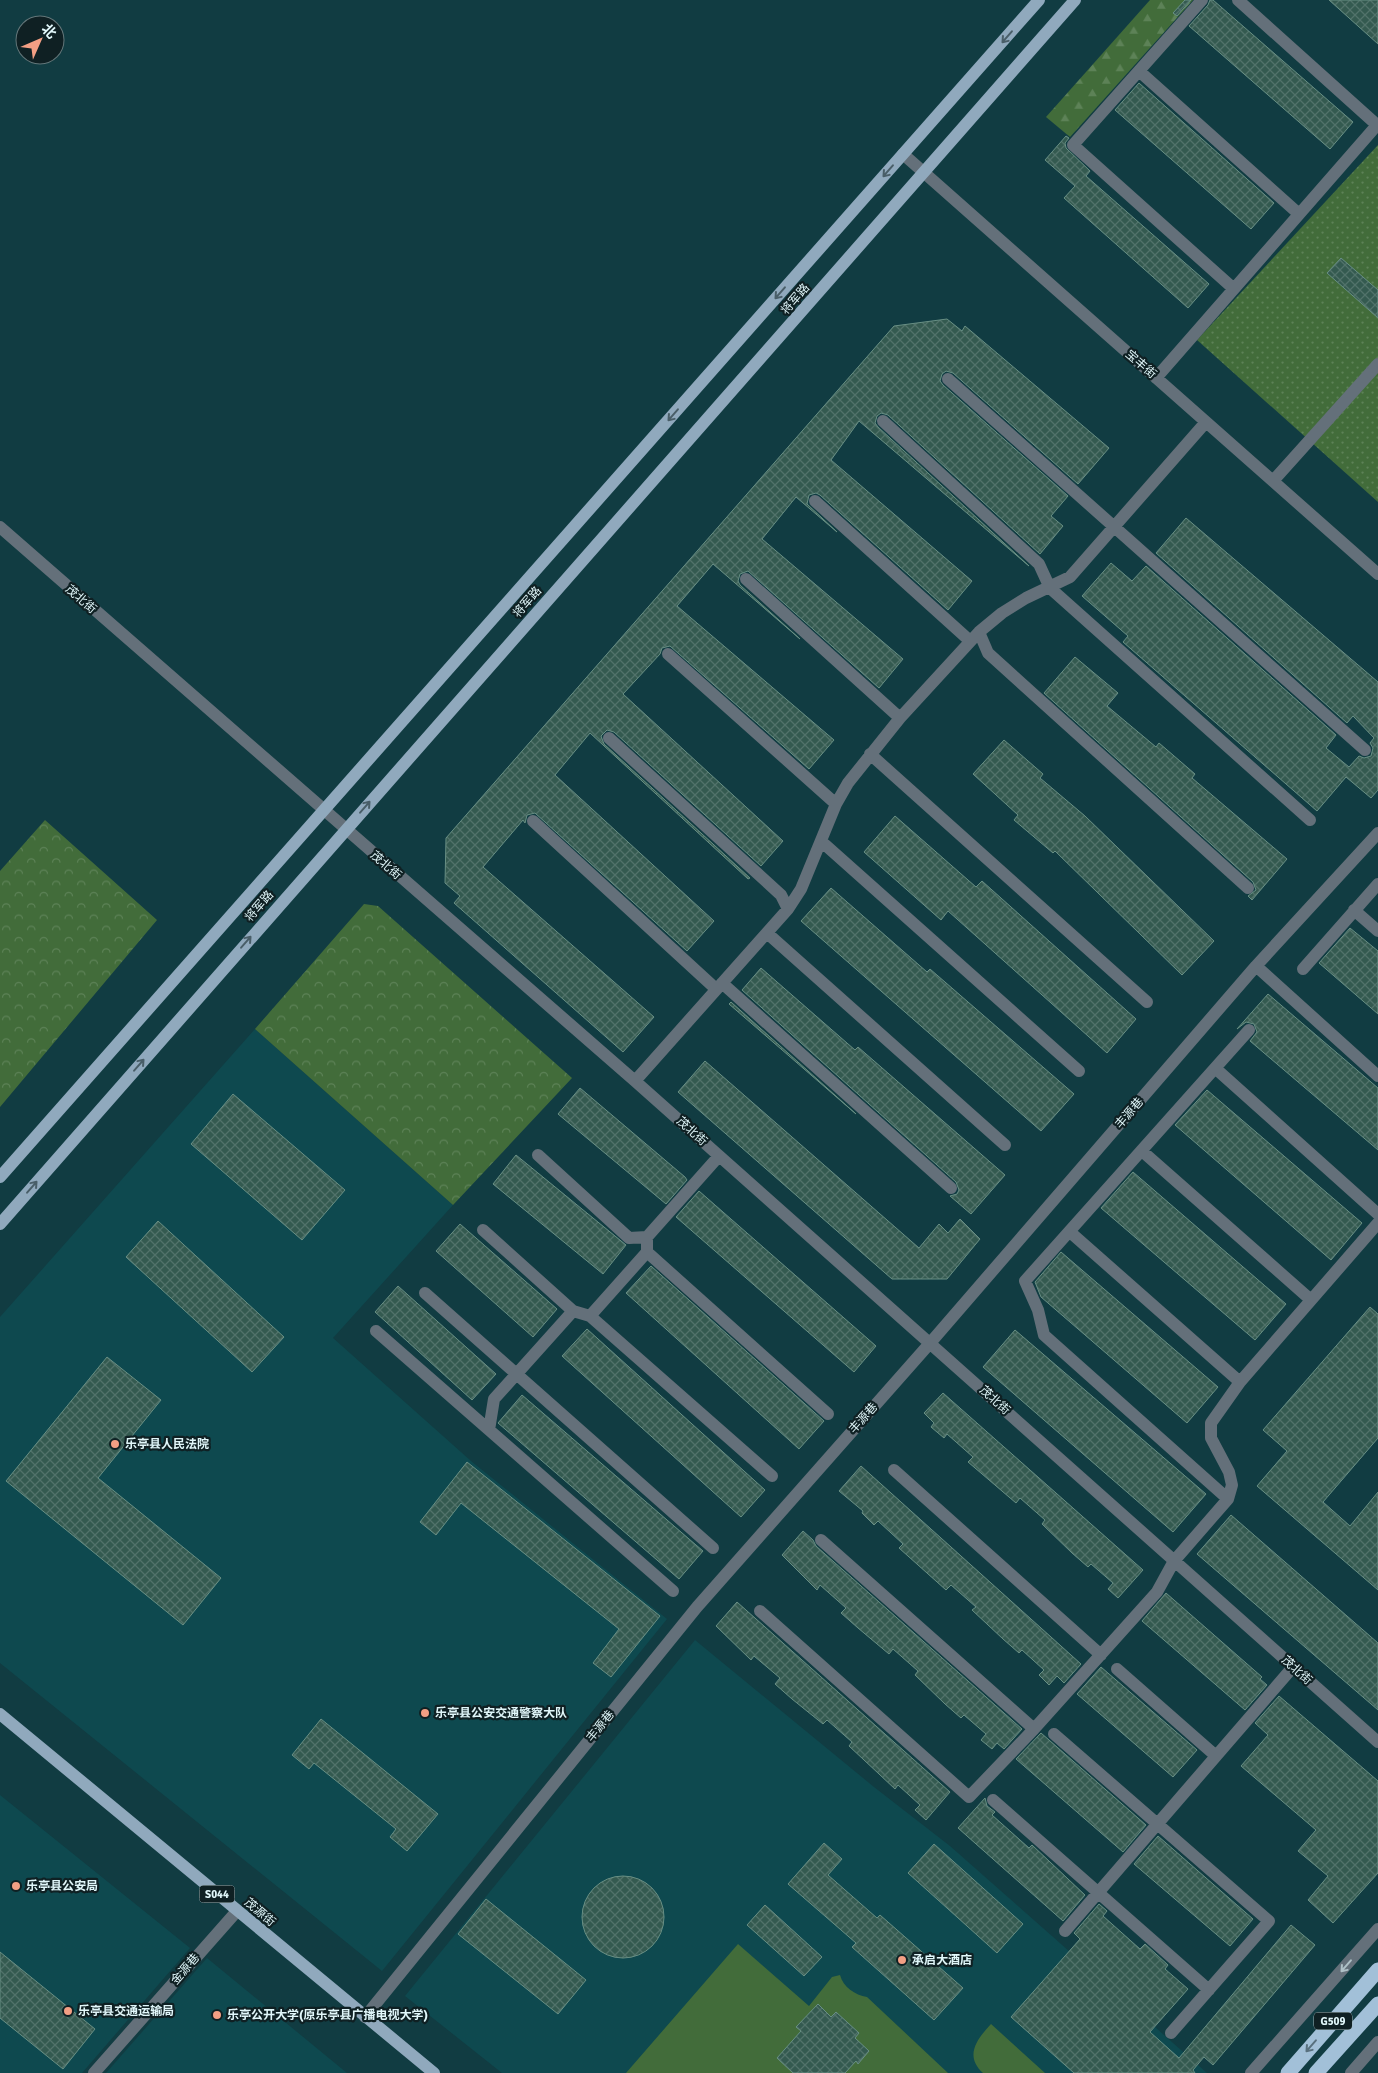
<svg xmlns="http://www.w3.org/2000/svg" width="1378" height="2073" viewBox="0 0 1378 2073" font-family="Signika,'Noto Sans SC',sans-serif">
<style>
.built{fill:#0e494f}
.grass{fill:url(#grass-dots)}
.forest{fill:url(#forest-firs)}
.park{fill:url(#park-crowns)}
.garden{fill:#426c3a}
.building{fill:url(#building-cross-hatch);stroke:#688f84}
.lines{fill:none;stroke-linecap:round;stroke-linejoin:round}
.minor{stroke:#64707a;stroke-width:12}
.major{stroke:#90a9bd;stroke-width:12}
.highway{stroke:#a2c0d8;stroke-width:15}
.oneway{stroke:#495e68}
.oneway2{stroke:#afc1c7}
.oneway3{stroke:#58707e}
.poi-dot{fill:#f39f84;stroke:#0f2023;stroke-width:2}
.labels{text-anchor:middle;stroke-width:4.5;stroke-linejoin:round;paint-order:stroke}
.shield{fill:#0f2023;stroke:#a2b6ba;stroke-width:1}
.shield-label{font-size:11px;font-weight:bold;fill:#e1f7fa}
.street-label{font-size:12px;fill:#e1f7fa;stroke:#0f2023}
.poi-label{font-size:12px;font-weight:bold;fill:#e1f7fa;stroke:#0f2023;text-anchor:start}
</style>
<defs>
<pattern id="grass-dots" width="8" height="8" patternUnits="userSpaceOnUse" patternTransform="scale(1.25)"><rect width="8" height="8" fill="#426c3a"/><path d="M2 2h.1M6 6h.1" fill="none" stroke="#5d8257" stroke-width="1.8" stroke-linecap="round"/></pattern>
<pattern id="forest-firs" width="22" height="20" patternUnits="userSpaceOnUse" patternTransform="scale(1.25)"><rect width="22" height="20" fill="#426c3a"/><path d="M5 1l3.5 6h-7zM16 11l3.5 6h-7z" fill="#5d8257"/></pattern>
<pattern id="park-crowns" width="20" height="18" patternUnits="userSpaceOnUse" patternTransform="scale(1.25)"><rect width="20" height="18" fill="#426c3a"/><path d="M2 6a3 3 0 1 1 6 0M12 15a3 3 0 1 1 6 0" fill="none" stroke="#5d8257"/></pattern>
<pattern id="building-cross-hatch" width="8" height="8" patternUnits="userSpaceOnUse" patternTransform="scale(1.25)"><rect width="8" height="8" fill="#345a50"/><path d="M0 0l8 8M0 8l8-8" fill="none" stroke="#51726a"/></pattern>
</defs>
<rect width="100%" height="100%" fill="#113c42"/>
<path class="built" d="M255,1029L453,1205L333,1338L471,1461L667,1619L382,1971L0,1663V1317Z
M695,1640L874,1787L950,1846L1207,2073H502L405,1996Z
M0,1795L190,1948L82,2073H0Z
M207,1958L347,2073H106Z"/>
<path class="grass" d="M1378,145V502L1197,340Z"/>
<path class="forest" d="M1150,0H1193L1070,137L1046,117Z"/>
<path class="park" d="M45,820L157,920L0,1107V871Z
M364,904L378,906L572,1078L453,1205L255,1029Z"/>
<path class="garden" d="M738,1944L809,2006L832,1977L840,1975C843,1987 855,1995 867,1997L948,2073H626Z
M991,2024L1045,2073H983C964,2056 977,2039 991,2024Z"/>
<path class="building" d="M1185,0H1191L1177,16L1173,13Z
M1210,0H1213L1353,122L1330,149L1189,26L1208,5Z
M1329,0H1378V44Z
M1139,83L1274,203L1251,229L1115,110Z
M1066,136L1069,138L1065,143L1066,148L1090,171L1086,176L1209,284L1188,308L1064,198L1075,186L1045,160Z
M1341,258L1378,290V318L1327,273Z
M947,319L962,331L965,326L1109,448L1078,484L953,373L946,371L942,374L940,381L943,385L1068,496L1051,516L1063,526L1040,554L888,415L881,413L877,416L875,423L878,427L1029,566L859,421L831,460L972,581L948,610L820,495L816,493L809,495L807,504L837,532L796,497L762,539L903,659L879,688L748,571L740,574L738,581L740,585L800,639L713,564L677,606L834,740L809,769L670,646L662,648L660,654L623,694L783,841L761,866L614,732L607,730L601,736L604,744L750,878L748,879L590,733L555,775L714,921L687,951L535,813L527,815L525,823L523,820L483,867L654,1017L623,1052L454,903L460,896L445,883L446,838L894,326Z
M1186,518L1378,682V790L1371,798L1346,777L1317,811L1123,642L1128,636L1082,596L1111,563L1132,581L1146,566L1336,735L1326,748L1349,767L1359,756L1364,758L1371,756L1373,748L1370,743L1374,738L1353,716L1347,723L1156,553Z
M1075,657L1118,693L1107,706L1156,747L1159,743L1195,774L1192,778L1287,859L1252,900L1248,896L1256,890L1253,882L1044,693Z
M1004,740L1043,774L1040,778L1085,816L1214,941L1182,975L1055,851L1053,853L1014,820L1018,815L973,774Z
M895,816L976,887L982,881L1136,1019L1107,1053L948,911L941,920L864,852Z
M831,888L927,972L930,969L1074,1094L1041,1131L801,921Z
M1350,928L1378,951V1014L1319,963Z
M761,968L855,1050L858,1047L1005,1175L971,1214L950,1196L957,1194L959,1190L956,1182L742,990Z
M1268,994L1378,1088V1150L1250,1041L1257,1032L1254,1024L1246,1022L1237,1029Z
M731,1002L856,1114L729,1004Z
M705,1061L919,1248L939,1224L948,1233L960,1219L980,1239L947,1279H892L678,1092Z
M580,1088L685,1177L687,1180L666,1204L558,1114Z
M1207,1090L1362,1223L1331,1260L1175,1125Z
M233,1094L345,1190L302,1240L191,1144Z
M516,1155L626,1245L603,1274L493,1184Z
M1133,1172L1286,1304L1255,1340L1101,1208Z
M699,1191L876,1346L854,1372L676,1217Z
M158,1221L284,1337L252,1372L126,1257Z
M460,1224L557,1309L533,1337L436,1251Z
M1061,1252L1218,1387L1187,1423L1041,1297L1035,1282Z
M651,1266L824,1421L799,1449L626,1293Z
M398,1286L496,1374L472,1400L375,1312Z
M1370,1307L1378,1314V1438L1323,1502L1350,1526L1378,1492V1590L1257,1486L1287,1451L1263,1430Z
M587,1329L765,1490L741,1517L562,1356Z
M1015,1330L1206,1494L1173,1532L983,1367Z
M107,1357L161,1400L98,1478L221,1578L183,1625L6,1481Z
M943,1393L1143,1570L1118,1598L1108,1589L1113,1583L1091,1564L1088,1567L1072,1553L1042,1524L1045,1520L1020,1498L1016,1503L968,1462L973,1457L947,1434L944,1438L931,1427L934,1423L924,1413Z
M522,1395L703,1551L679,1579L498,1423Z
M467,1462L660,1616L611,1677L593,1663L619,1629L461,1503L436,1535L420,1522Z
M861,1466L1081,1664L1064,1683L1057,1676L1049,1685L1039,1675L1044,1670L1022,1650L1019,1653L1003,1639L972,1610L976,1607L951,1585L946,1590L899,1548L903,1544L878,1521L874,1525L862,1513L863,1511L839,1491Z
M1231,1515L1378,1643V1710L1197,1554Z
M803,1531L813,1540L816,1546L1022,1729L1004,1749L997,1743L992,1749L981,1740L986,1734L964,1715L961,1718L945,1704L915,1675L918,1671L893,1649L889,1654L858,1628L841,1613L846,1608L820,1585L817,1590L782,1555Z
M1166,1593L1262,1677L1260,1679L1267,1685L1245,1710L1142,1621Z
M737,1602L950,1792L926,1820L915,1810L920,1805L898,1785L895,1789L879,1774L849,1746L852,1742L827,1720L823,1724L792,1699L775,1684L780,1678L754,1656L751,1660L716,1626Z
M1101,1667L1197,1750L1173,1777L1077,1694Z
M1279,1696L1378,1781V1873L1333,1923L1308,1900L1328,1876L1298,1851L1316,1830L1241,1766L1268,1735L1255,1723Z
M321,1719L438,1814L407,1851L390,1837L396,1829L314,1763L309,1769L292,1755Z
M1041,1733L1146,1825L1123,1852L1016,1759Z
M985,1798L987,1806L995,1812L992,1815L1029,1848L1032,1845L1085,1895L1063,1921L958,1828Z
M1158,1836L1253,1919L1230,1946L1134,1864Z
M824,1843L842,1859L828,1875L877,1918L880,1915L963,1988L934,2020L852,1947L856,1943L788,1884Z
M934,1844L1023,1924L997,1953L908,1873Z
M582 1917a41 41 0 1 1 82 0a41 41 0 1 1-82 0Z
M486,1899L586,1980L558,2014L458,1934Z
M1099,1904L1107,1911L1103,1916L1140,1949L1145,1944L1168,1965L1165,1969L1188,1989L1150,2032L1179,2058L1291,1925L1315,1945L1213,2065L1204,2057L1193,2070L1195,2073H1074L1011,2017L1080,1939L1074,1933Z
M765,1905L822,1957L804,1976L747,1925Z
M0,1952L95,2029L63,2069L0,2018Z
M818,2004L831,2017L836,2012L859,2033L855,2038L869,2051L858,2064L856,2061L845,2073H793L777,2058L801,2031L796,2027Z"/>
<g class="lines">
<path class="minor" d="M1202,0L1073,145L1234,289
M1238,0L1377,125
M1139,71L1299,214
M903,154L1378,574
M1156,378L1378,124
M948,379L1365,750
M883,421L1039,564L1050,588L1310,820
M1273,481L1378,364
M815,501L969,640
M0,527L635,1081L1378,1742
M746,579L900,718
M979,632L988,653L1248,888
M668,654L836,804
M609,738L781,895L788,909
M870,754L1147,1002
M533,821L716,989
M822,842L1079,1071
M1354,910L1378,931
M767,933L1005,1145
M1256,966L1378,1076
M1303,969L1378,884
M722,983L951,1188
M1215,1068L1378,1214
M635,1081L788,909L801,889L836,804L848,783L900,718L979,632L1002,613L1026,598L1070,577L1206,422
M1142,1151L1311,1300
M538,1155L629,1238L647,1237
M483,1230L573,1311L494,1399L489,1430
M1070,1232L1240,1382
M647,1252L828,1414
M425,1293L713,1548
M573,1311L590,1316L772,1476
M590,1316L647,1252V1237L719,1156
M376,1331L673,1591
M894,1470L1101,1655
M1228,1499L1044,1335L1038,1310L1025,1281L1249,1030
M821,1540L1034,1729
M760,1611L969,1797L1034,1729L1157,1592L1174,1561L1228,1499L1232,1485L1229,1472L1211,1438V1423L1240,1382L1378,1223
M1117,1669L1216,1756
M1054,1734L1269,1921L1171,2033
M993,1800L1209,1990
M1065,1931L1293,1667
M365,2017L697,1607L931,1342L1256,966L1378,833
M94,2073L237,1911
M1251,2073L1378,1929
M1351,2073L1378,2042"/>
<path class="major" d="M0,1177L1039,0
M0,1224L1075,0
M0,1714L434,2073"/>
<path class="highway" d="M1288,2073L1378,1970
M1316,2073L1378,2004"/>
</g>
<defs><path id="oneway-shaft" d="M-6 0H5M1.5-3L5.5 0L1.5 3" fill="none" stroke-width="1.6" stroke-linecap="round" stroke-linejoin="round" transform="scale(1.25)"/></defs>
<g class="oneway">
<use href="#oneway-shaft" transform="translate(1007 37) rotate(131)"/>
<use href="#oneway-shaft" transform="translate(888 171) rotate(131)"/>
<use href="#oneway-shaft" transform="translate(780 293) rotate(131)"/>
<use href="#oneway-shaft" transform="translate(673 415) rotate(131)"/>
<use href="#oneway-shaft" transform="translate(365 807) rotate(-49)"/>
<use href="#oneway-shaft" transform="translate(246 942) rotate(-49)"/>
<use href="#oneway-shaft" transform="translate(139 1065) rotate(-49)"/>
<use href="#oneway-shaft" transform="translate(32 1187) rotate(-49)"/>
</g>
<use class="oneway2" href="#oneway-shaft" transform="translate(1346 1966) rotate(131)"/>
<use class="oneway3" href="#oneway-shaft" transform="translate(1311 2046) rotate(131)"/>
<g class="poi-dot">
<circle cx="115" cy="1444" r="5"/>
<circle cx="425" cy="1713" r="5"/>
<circle cx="16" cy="1886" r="5"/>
<circle cx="902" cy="1960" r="5"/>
<circle cx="68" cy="2011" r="5"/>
<circle cx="217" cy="2015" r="5"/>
</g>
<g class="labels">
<g class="shield">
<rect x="199.5" y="1885.5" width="35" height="17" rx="4"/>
<rect x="1314" y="2012.5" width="38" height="17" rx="4"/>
</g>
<g class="shield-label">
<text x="217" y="1898">S044</text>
<text x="1333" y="2025">G509</text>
</g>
<g class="street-label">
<text transform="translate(795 299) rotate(-49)" y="4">将军路</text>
<text transform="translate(1141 364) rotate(41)" y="4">宝丰街</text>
<text transform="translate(81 599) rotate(41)" y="4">茂北街</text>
<text transform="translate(527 602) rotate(-49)" y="4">将军路</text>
<text transform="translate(386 865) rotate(41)" y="4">茂北街</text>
<text transform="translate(259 906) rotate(-49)" y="4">将军路</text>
<text transform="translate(1129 1113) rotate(-49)" y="4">丰源巷</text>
<text transform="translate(692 1131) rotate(42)" y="4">茂北街</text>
<text transform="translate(995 1400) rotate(42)" y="4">茂北街</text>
<text transform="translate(863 1418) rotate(-48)" y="4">丰源巷</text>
<text transform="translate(1297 1670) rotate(42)" y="4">茂北街</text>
<text transform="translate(600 1726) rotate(-51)" y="4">丰源巷</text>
<text transform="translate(260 1912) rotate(40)" y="4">茂源街</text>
<text transform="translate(185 1969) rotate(-49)" y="4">金源巷</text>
</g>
<g class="poi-label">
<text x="125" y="1448">乐亭县人民法院</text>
<text x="435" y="1717">乐亭县公安交通警察大队</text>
<text x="26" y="1890">乐亭县公安局</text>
<text x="912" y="1964">承启大酒店</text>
<text x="78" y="2015">乐亭县交通运输局</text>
<text x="227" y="2019">乐亭公开大学(原乐亭县广播电视大学)</text>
</g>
</g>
<g transform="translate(40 40) rotate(45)"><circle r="24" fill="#0f2023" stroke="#637679"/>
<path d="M0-4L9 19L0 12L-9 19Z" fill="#f39f84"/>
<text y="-8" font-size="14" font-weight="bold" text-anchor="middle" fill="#e1f7fa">北</text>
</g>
</svg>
